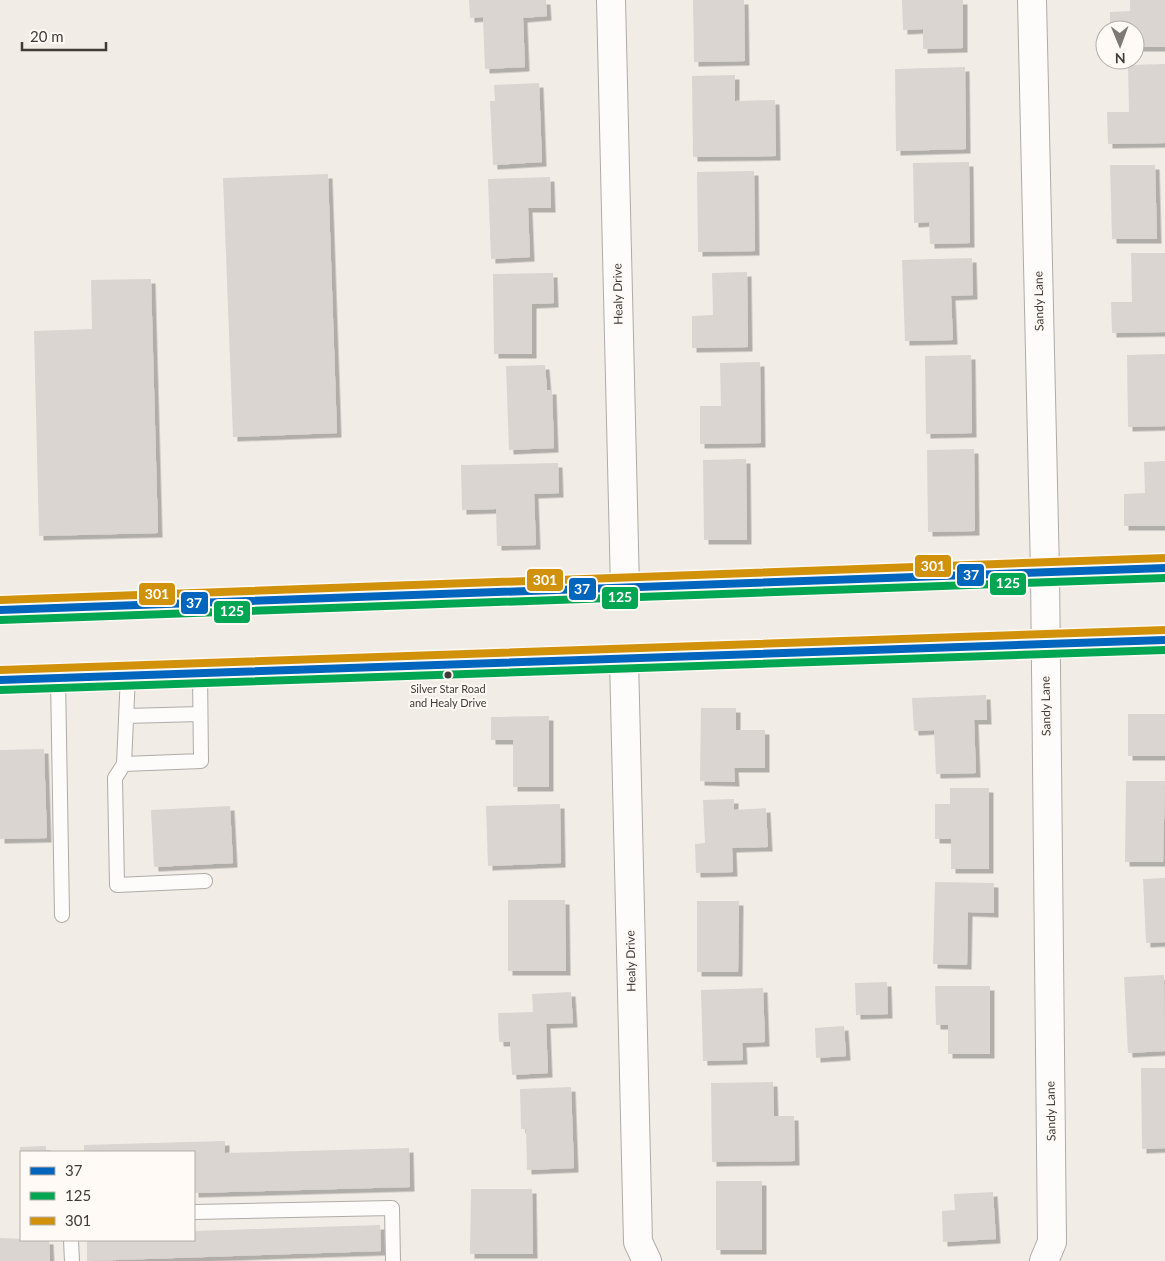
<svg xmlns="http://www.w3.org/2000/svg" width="1165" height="1261" viewBox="0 0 1165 1261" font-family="Lato,sans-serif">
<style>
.building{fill:#dbd5d1;filter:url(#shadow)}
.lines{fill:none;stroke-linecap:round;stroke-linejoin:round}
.service-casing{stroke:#afaba6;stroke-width:16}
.minor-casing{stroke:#afaba6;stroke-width:30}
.secondary-casing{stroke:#afaba6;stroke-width:30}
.service{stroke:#fdfcfb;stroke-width:14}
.minor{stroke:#fdfcfb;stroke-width:28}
.secondary{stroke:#fdfcfb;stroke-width:28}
.bus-1-casing{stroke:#fffaf5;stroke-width:11}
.bus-2-casing{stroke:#fffaf5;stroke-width:11}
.bus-3-casing{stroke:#fffaf5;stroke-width:11}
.bus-1{stroke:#0065bd;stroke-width:8}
.bus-2{stroke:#00a651;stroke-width:8}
.bus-3{stroke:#d2910b;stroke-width:8}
.bus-dot{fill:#403b37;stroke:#fffaf5;stroke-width:2}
.labels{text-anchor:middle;stroke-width:4;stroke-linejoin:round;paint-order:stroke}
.bus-label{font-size:11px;fill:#403b37;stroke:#fffaf5}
.street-label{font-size:12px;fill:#403b37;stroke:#fffaf5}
.line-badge{stroke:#fffaf5;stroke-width:2}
.badge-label{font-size:14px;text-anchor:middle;font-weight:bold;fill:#fff}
</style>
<defs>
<filter id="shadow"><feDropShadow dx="4.5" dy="4.5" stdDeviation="0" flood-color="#0004"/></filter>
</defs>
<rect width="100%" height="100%" fill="#f2ece6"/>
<path class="building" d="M469,0H546L547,16L523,18L525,67L485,69L483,17L470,18Z
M693,0H744L745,61L694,62Z
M902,0H963V48L923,49V29L903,30Z
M1130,0H1165V47H1135V30H1110V12L1130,11Z
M1165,64V143L1108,144L1107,112H1129L1128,65Z
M965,67L966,149L896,151L895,69Z
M735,75V101L775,100L776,156L693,157L692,76Z
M539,83L542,162L493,165L490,101H495L494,85Z
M969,162L970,243L930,244L929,222L914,223L913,163Z
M1110,165H1155L1157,239H1112Z
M754,171L755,251L698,252L697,172Z
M328,174L337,433L233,437L223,178Z
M550,177L551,208H528L530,257L491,259L488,179Z
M1131,253H1165V332L1112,333L1111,302H1132Z
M972,258L973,295L951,296L953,340L905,341L902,260Z
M747,272L748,347L692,348V316L713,315L712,273Z
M553,273L554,303L532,304V354H494L493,274Z
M151,279L158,533L39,536L34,331L92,329L91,280Z
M1165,354V426L1128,427L1127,355Z
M971,355L972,433L926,434L925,356Z
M760,362L761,443L700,444V406H721L720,363Z
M545,365L547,390H552L554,448L509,450L506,366Z
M974,449L975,531L928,532L927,450Z
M746,459L747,540H704L703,460Z
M1165,461V526H1124V494L1145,493L1144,462Z
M558,463L559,493L534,494L536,545L497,546L496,509L462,510L461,465Z
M986,695L987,720H974L976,773L936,774L934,730L914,731L912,698Z
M701,708H736V730H765V768H734L735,782L700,781Z
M1128,714H1165V756H1128Z
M549,716V787H513V740H491V717Z
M44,749L47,838L0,839V750Z
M1126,781H1165L1163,862H1125Z
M950,788H989V869H951V839H935V804H950Z
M734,799V810L766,808L768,847L732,848L733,872L696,873L695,844L705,843L703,800Z
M560,804L561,863L488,866L486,806Z
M230,806L233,863L154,867L151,810Z
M1165,878V942L1146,943L1143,879Z
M935,882L994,883V913L968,912L967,965L933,964Z
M508,900H565L566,971H508Z
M697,901H739L738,972H697Z
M1164,975L1165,1051L1128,1053L1124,977Z
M887,982L888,1014L856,1015L855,983Z
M935,986H990V1054H948V1025H936Z
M763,988L765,1042L742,1043L743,1060L703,1061L701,990Z
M571,992L573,1023L546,1024L548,1073L512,1075L510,1042H499L498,1013L533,1012L532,994Z
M844,1026L846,1056L816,1058L815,1028Z
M1141,1068H1165V1148L1142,1149Z
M773,1082L774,1116H794L795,1161L712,1162L711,1083Z
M571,1087L574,1168L527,1170L526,1129H521L520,1089Z
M225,1141V1153L409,1148L410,1187L194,1193V1152H84V1145Z
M46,1146V1152H20V1147Z
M716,1181H762V1250H716Z
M471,1189H532L533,1254H470Z
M993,1192L996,1239L943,1242L942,1211L955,1210L954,1194Z
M380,1225L381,1251L87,1261V1240H194V1231Z
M0,1238L49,1240L50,1261H0Z"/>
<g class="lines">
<defs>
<path id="service" d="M128,675L124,764L115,778L117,885L205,881
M58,678L62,915
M126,716L200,714
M124,764L201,761L200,673
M194,1212L392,1208L393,1261
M71,1240L72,1261"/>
<path id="minor" d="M611,0L625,589
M1032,0L1045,572L1052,1242L1044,1261
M624,659L638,1242L647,1261"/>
<path id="secondary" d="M0,610L1165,568
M0,680L1165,640"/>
</defs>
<use href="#service" class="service-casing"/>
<use href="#minor" class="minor-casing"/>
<use href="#secondary" class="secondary-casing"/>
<use href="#service" class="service"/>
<use href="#minor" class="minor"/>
<use href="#secondary" class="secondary"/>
<defs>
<path id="bus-1" d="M0,610L1165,568
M0,680L1165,640"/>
<path id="bus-2" d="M0,620L1165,578
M0,690L1165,650"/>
<path id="bus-3" d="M0,600L1165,558
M0,670L1165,630"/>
</defs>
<use href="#bus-1" class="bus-1-casing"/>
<use href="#bus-2" class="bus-2-casing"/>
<use href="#bus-3" class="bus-3-casing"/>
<use href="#bus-1" class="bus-1"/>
<use href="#bus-2" class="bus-2"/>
<use href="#bus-3" class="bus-3"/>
</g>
<circle class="bus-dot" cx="448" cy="675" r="4.5"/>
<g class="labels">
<g class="bus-label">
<text x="448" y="693">Silver Star Road<tspan x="448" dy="14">and Healy Drive</tspan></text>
</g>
<g class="street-label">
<text transform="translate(618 294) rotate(-91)" y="4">Healy Drive</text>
<text transform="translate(1039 301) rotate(-91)" y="4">Sandy Lane</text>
<text transform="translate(1046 706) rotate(-91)" y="4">Sandy Lane</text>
<text transform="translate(631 961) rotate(-91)" y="4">Healy Drive</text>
<text transform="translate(1051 1111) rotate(-91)" y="4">Sandy Lane</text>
</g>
</g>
<g class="line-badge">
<rect x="914" y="554" width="38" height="24" rx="5" fill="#d2910b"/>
<rect x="956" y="563" width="29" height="24" rx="5" fill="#0065bd"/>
<rect x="526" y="568" width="38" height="24" rx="5" fill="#d2910b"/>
<rect x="989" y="572" width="38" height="24" rx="5" fill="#00a651"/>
<rect x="568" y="577" width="29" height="24" rx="5" fill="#0065bd"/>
<rect x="138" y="582" width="38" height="24" rx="5" fill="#d2910b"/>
<rect x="601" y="586" width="38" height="24" rx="5" fill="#00a651"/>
<rect x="180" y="591" width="29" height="24" rx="5" fill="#0065bd"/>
<rect x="213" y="600" width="38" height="24" rx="5" fill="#00a651"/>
</g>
<g class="badge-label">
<text x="933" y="571">301</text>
<text x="971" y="580">37</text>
<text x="545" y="585">301</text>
<text x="1008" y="588">125</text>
<text x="582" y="594">37</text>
<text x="157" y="599">301</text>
<text x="620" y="602">125</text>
<text x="194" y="608">37</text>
<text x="232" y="616">125</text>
</g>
<rect x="20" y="1151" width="175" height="90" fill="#fffaf5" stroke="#b3aea9"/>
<rect x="30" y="1167" width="25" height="8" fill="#0065bd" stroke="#b3aea9"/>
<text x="65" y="1176" font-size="15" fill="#403b37">37</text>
<rect x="30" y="1192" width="25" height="8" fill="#00a651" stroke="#b3aea9"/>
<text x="65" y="1201" font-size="15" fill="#403b37">125</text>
<rect x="30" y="1217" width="25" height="8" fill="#d2910b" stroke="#b3aea9"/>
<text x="65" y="1226" font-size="15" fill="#403b37">301</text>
<g transform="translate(1120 45) rotate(179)"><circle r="24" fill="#fffaf5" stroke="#b3aea9"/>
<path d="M0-4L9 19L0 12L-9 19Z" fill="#7e7974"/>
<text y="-8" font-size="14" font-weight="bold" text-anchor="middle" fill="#403b37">N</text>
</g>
<path d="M22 42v8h84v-8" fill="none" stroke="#403b37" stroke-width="2.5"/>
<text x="30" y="42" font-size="15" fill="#403b37" stroke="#fffaf5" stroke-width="4" paint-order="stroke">20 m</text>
</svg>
